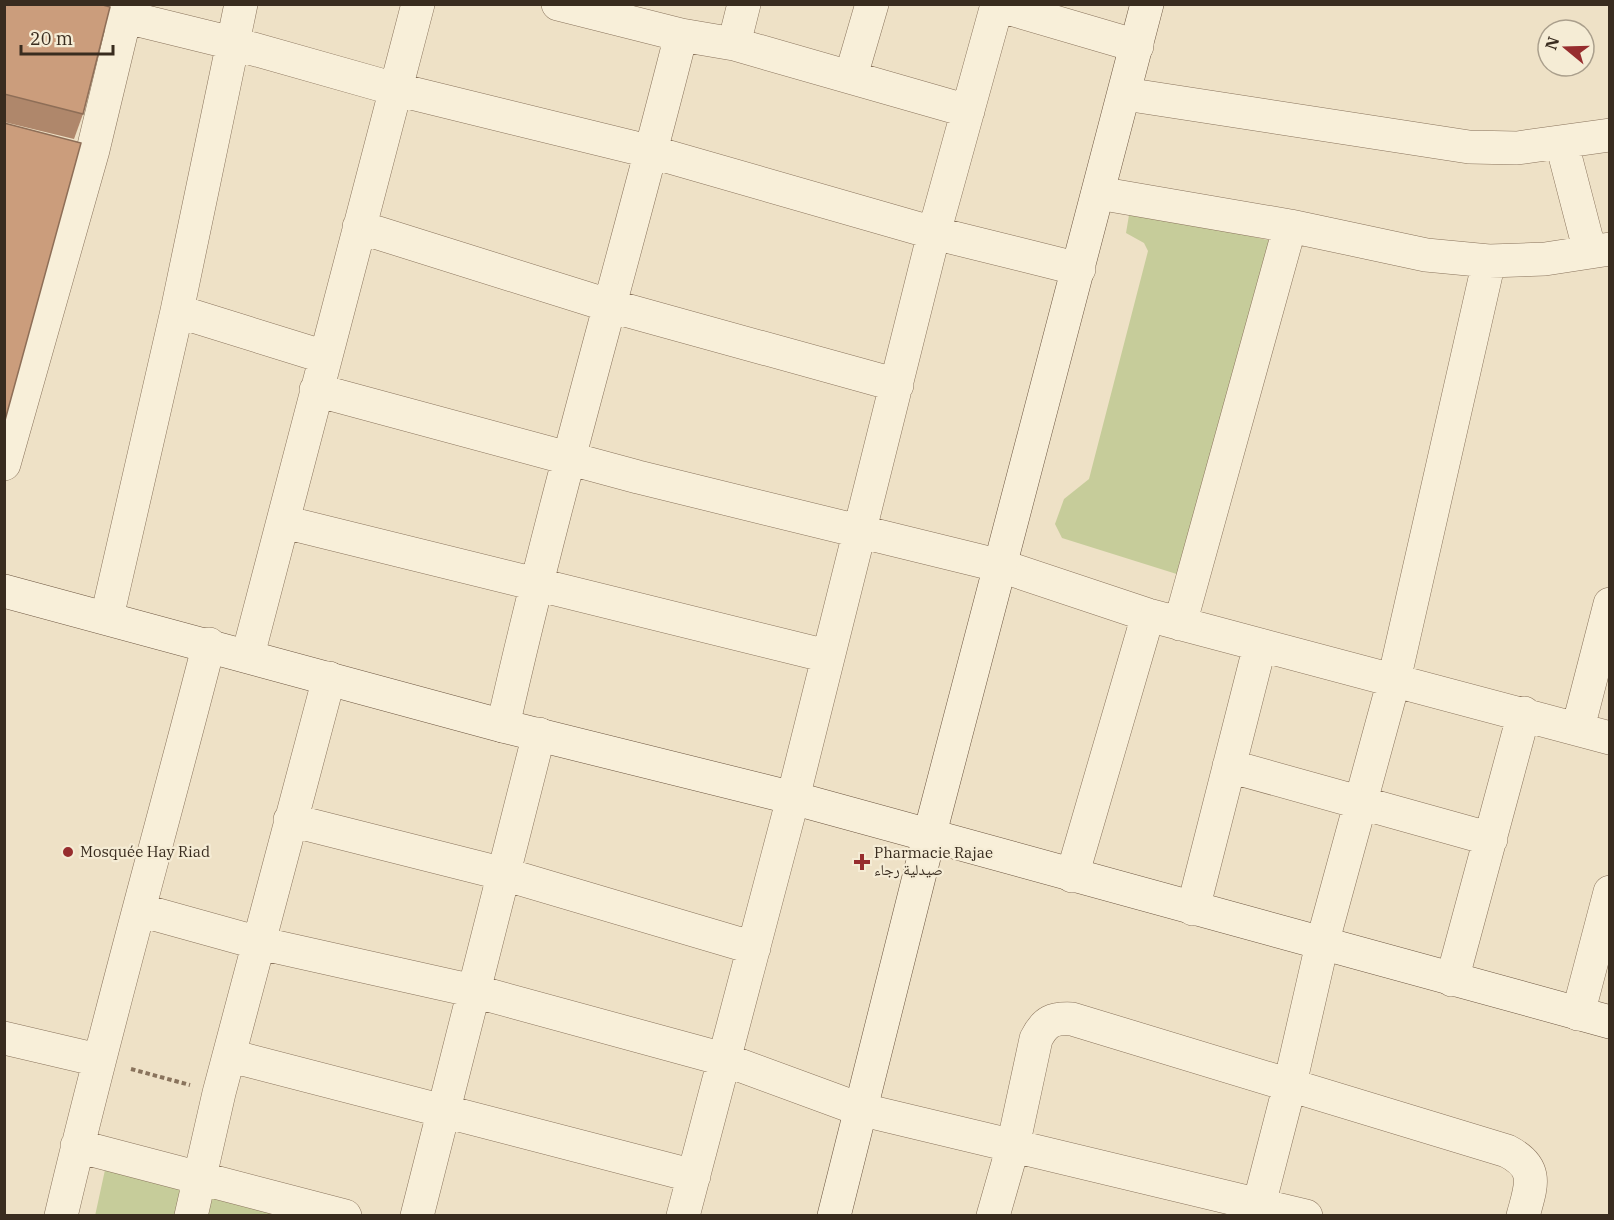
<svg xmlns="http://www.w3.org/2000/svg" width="1614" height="1220" viewBox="0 0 1614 1220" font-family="'IBM Plex Serif','Noto Naskh Arabic',serif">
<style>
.green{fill:#c6cc9a}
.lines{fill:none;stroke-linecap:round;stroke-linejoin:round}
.street-casing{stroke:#89735c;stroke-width:34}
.secondary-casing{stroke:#6b543f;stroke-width:34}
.path{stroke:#89735c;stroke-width:4;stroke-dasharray:4.5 3;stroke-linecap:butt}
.street{stroke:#f8efd9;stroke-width:33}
.secondary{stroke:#f8efd9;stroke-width:33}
.wall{fill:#af876b}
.building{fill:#cb9d7c;stroke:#8e6e57;stroke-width:1.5}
.poi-dot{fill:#972d2e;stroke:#f5ecd5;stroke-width:2}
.labels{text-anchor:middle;stroke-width:4.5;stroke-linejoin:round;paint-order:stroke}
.poi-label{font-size:15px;fill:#392c1f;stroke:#f5ecd5;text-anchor:start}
</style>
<rect width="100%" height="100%" fill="#eee1c6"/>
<path class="green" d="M1138,211L1277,242L1183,576L1062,538L1055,524L1064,499L1089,479L1148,251L1144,243L1126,233L1129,215Z
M108,1156L343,1216H95Z"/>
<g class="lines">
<defs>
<path id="street" d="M73,4L232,43L395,89L652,152L934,233L1079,269
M558,4L681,35L734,44L968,111
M734,44L744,4
M851,76L872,4
M1125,94L1469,147L1517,148L1610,135
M1562,144L1590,252
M1098,193L1290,226L1426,255L1489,261L1545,259L1610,249
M359,227L611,306L897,385
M177,311L325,357
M316,390L638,477L1001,566L1148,615L1610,738
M4,464L93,150L125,17
M284,522L827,656
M107,617L177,311L241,4
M1180,624L1290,226
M248,655L418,4
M503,726C555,494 623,265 681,35
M1578,728L1610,604
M1229,766L1491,839
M290,820L504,874L754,948
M1072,876L1148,615
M1193,909L1260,645
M140,910L259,943L474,991L723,1059L859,1109L1306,1216
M1452,980L1524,713
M1578,1014L1610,892
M4,1038L98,1060
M231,1056L694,1176
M77,1146L345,1216
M61,1216C106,1024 160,835 209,644
M191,1216L219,1093L329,678
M417,1216L539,734
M683,1216L793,798L934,233L997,5L1137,46
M993,1216L1013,1146L1036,1039C1045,1021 1053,1018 1072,1019L1507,1151C1540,1168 1531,1186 1523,1216
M1256,1216L1290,1084L1322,944L1394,680L1489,261"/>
<path id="secondary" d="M4,591L503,726L793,798L1610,1022
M834,1216L929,837L1147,4"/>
</defs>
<use href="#street" class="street-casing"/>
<use href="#secondary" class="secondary-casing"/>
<path class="path" d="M131,1069L190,1085"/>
<use href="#street" class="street"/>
<use href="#secondary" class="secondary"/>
</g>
<path class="wall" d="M4,4L83,114L74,139L4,122Z"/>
<path class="building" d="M4,4H99L110,7L83,114L4,94Z
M4,123L81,143L4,424Z"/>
<g class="poi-dot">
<circle cx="68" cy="852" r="6"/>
<path d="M859 853h6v6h6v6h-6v6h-6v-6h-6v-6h6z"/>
</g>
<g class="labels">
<g class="poi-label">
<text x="80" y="857">Mosquée Hay Riad</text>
<text x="874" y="858">Pharmacie Rajae<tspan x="874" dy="17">صيدلية رجاء</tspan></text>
</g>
</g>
<rect width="1614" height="1220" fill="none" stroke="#392c1f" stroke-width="12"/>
<g transform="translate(1566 48) rotate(289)"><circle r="28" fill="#f5ecd5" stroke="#aa9f8c" stroke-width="1.5"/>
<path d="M0-4.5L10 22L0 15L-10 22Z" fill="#972d2e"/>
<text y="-9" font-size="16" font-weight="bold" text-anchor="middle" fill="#392c1f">N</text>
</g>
<path d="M21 45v9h92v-9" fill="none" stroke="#392c1f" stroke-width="3"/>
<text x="30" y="45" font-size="18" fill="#392c1f" stroke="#f5ecd5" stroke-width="4.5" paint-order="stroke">20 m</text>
</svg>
